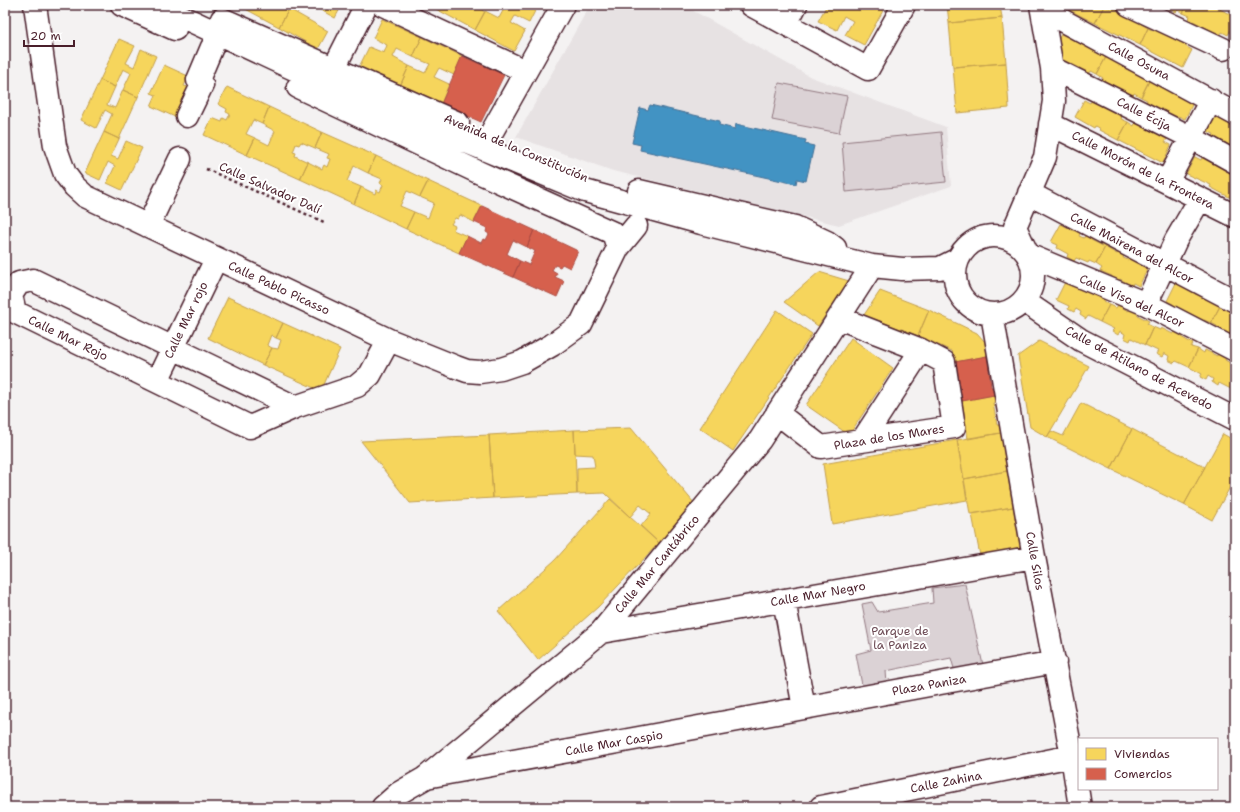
<svg xmlns="http://www.w3.org/2000/svg" width="1240" height="812" viewBox="0 0 1240 812" font-family="'Shantell Sans',sans-serif">
<style>
.built{fill:#e7e2e3}
.green{fill:#dbd2d5;stroke:#927880}
.homes{fill:#f6d55c;stroke:#c29e4d}
.shops{fill:#d6604d;stroke:#ac4c43}
.schools{fill:#4393c3;stroke:#457095}
.lines{fill:none;stroke-linecap:round;stroke-linejoin:round}
.minor-casing{stroke:#4a1f2b;stroke-width:25}
.path{stroke:#4a1f2b;stroke-width:2.5;stroke-dasharray:3 3;stroke-linecap:butt}
.minor{stroke:#fff;stroke-width:22}
.labels{text-anchor:middle;stroke-width:4;stroke-linejoin:round;paint-order:stroke}
.street-label{font-size:12px;fill:#4a1f2b;stroke:#fff}
.park-label{font-size:12px;fill:#6e4c56;stroke:#fff}
</style>
<rect width="100%" height="100%" fill="#f4f2f2"/>
<filter id="ink" filterUnits="userSpaceOnUse"><feTurbulence type="fractalNoise" baseFrequency=".025" numOctaves="2"/><feDisplacementMap in="SourceGraphic" scale="8" xChannelSelector="R" yChannelSelector="G"/><feConvolveMatrix kernelMatrix="1 2 1 2 8 2 1 2 1" color-interpolation-filters="sRGB"/></filter>
<g filter="url(#ink)">
<path class="built" d="M590,5H683L811,77L946,127L951,186L839,225L613,171L516,137Z"/>
<path class="green" d="M779,83L847,96L839,133L772,120Z
M941,132L946,182L846,192L842,142Z
M965,584L983,665L955,672L951,658L886,671L887,684L863,690L856,654L871,650L862,604L872,602L878,612L933,603L932,588Z"/>
<path class="homes" d="M282,5L289,9L279,27L240,6Z
M312,5H342L335,18Z
M438,5H473L485,12L475,30L436,9Z
M496,5H538L529,23L515,16L511,23L525,31L514,51L475,30L485,11L499,18L504,9Z
M827,5H850L860,10L863,5H881L885,7L864,45L845,35L853,21L844,16L837,30L818,21Z
M947,5H1000L1002,18L949,23Z
M1059,5H1103L1104,6L1095,23Z
M1162,5H1187L1183,13L1178,10L1176,12Z
M1187,5H1212L1235,17V21L1228,35L1222,32L1220,35L1189,19L1190,16L1183,13Z
M1104,6L1110,8L1111,6L1143,22L1141,24L1148,28L1140,45L1095,23Z
M289,9L328,31L318,49L279,27Z
M1002,18L1006,63L953,67L949,23Z
M382,19L422,37L413,57L397,49L393,57L409,66L400,86L359,67L369,47L384,53L387,45L373,38Z
M1148,28L1154,31L1155,28L1187,44L1185,46L1192,50L1183,68L1140,45Z
M1061,34L1106,57L1097,74L1091,71L1089,74L1058,58L1053,52Z
M422,37L462,56L454,75L439,68L434,77L449,84L441,104L400,86L409,66L425,73L430,64L413,57Z
M119,39L135,46L126,63L134,67L141,49L156,56L138,97L123,90L131,73L123,69L115,87L100,80Z
M1106,57L1125,67L1124,68L1150,79L1141,97L1134,93L1133,96L1102,80L1103,78L1097,74Z
M1006,63L1009,108L957,113L953,67Z
M164,65L188,76L184,86L188,87L175,117L151,106L156,95L151,93Z
M1150,79L1194,101L1185,119L1178,116L1177,118L1146,103L1147,100L1141,97Z
M100,80L115,87L107,105L115,108L123,90L138,97L119,139L104,132L112,114L105,110L96,128L81,120Z
M227,87L269,107L262,124L253,120L246,134L255,138L247,155L204,135L212,118L222,122L223,118L227,120L230,114L226,112L227,109L218,104Z
M1084,100L1090,103L1092,100L1122,116L1121,119L1128,122L1118,140L1099,130L1100,129L1095,126L1094,128L1075,117Z
M269,107L322,132L315,148L301,142L299,145L296,144L293,152L296,153L295,156L308,162L300,179L247,155L255,138L269,145L275,131L262,124Z
M1216,113L1235,123V148L1213,137L1214,134L1207,131Z
M1128,122L1134,126L1135,122L1167,139L1165,142L1171,145L1163,163L1118,140Z
M104,132L119,139L111,156L118,159L126,141L142,148L122,190L107,183L115,166L108,162L100,180L85,173Z
M322,132L376,156L368,173L354,166L347,181L361,187L354,204L300,179L308,162L322,169L324,165L327,167L330,159L327,158L329,154L315,148Z
M376,156L428,181L420,197L407,191L400,206L414,212L406,229L354,204L361,187L375,194L376,190L380,192L383,185L380,183L382,179L368,173Z
M1203,156L1234,173L1233,176L1235,177V186L1229,197L1210,187L1211,185L1186,174L1195,157L1201,160Z
M428,181L482,206L474,222L460,215L458,219L455,218L451,224L455,226L453,230L467,236L459,253L406,229L414,212L428,218L434,203L420,197Z
M1235,186V200L1229,197Z
M1061,224L1074,231L1075,229L1081,232L1079,236L1084,238L1086,234L1093,238L1091,240L1105,247L1096,264L1089,261L1088,263L1076,258L1074,261L1067,257L1068,254L1057,248L1058,245L1051,242Z
M1105,247L1117,254L1119,251L1125,253L1123,258L1128,260L1130,256L1136,259L1134,261L1148,268L1139,286L1133,283L1132,286L1120,279L1118,283L1110,279L1112,276L1100,271L1102,268L1096,264Z
M819,272L849,281L818,326L784,302Z
M1065,282L1072,286L1073,282L1104,299L1103,301L1109,305L1100,322L1088,316L1086,319L1080,315L1081,312L1076,309L1074,312L1068,309L1069,306L1056,300Z
M1176,283L1189,290L1190,287L1197,290L1195,294L1200,296L1202,293L1208,296L1207,299L1220,306L1211,323L1204,320L1203,323L1172,306L1173,304L1167,301Z
M880,291L929,310L918,336L864,315Z
M228,297L283,323L276,338L271,335L267,345L272,348L263,365L208,338Z
M1109,305L1116,308L1118,305L1128,311L1130,307L1139,312L1137,315L1149,321L1147,324L1153,327L1145,345L1131,338L1130,341L1124,338L1125,334L1120,331L1118,335L1112,331L1114,329L1100,322Z
M1220,306L1233,312L1235,310V339L1216,329L1217,326L1211,323Z
M777,310L812,334L733,451L700,428Z
M929,310L977,333L985,342L987,356L955,362L952,351L918,336Z
M283,323L340,349L321,391L263,365L272,348L278,349L281,340L276,338Z
M1153,327L1160,330L1161,328L1173,334L1174,330L1183,335L1181,337L1193,344L1191,347L1198,349L1189,367L1176,361L1174,363L1168,360L1169,356L1164,353L1162,357L1156,354L1158,351L1145,345Z
M851,338L893,368L849,435L806,405Z
M1039,341L1089,366L1047,437L1030,427L1018,356Z
M1198,349L1204,353L1205,350L1217,356L1219,352L1226,357L1225,360L1235,366V386L1233,390L1219,383L1218,386L1212,382L1213,379L1208,376L1206,380L1200,377L1202,374L1189,367Z
M994,395L995,402L993,403L997,425H999L1001,433L968,439L962,401Z
M1081,403L1132,429L1111,469L1047,437L1051,431L1063,436Z
M631,428L694,503L659,543L641,526L651,514L640,505L630,517L605,493L577,494V468L595,467L593,455L575,454L574,430Z
M1132,429L1205,467L1184,505L1111,469Z
M574,430L577,494L493,498L489,435Z
M1001,433L1007,471L964,479L957,440Z
M1223,434L1235,441V478L1212,520L1184,505Z
M489,435L493,498L410,503L361,441Z
M957,440L967,500L832,524L823,464Z
M1007,471L1013,507L970,514L964,479Z
M610,499L659,543L598,607L538,660L498,611L555,560Z
M1013,507L1022,554L981,561L972,514Z"/>
<path class="shops" d="M462,56L504,75L481,122L441,104Z
M482,206L534,230L527,247L513,240L507,254L520,261L513,277L459,253L467,236L481,243L483,239L486,240L489,234L486,232L487,228L474,222Z
M534,230L578,251L570,268L562,264L560,267L555,265L552,270L557,273L555,277L564,281L557,297L513,277L520,261L529,265L535,251L527,247Z
M987,356L991,387H992L994,395L962,401L955,362Z"/>
<path class="schools" d="M650,105L720,121L719,125L735,129L736,124L806,140L805,144L814,146L806,181L797,179L796,184L640,150L641,145L632,143L640,108L648,110Z"/>
<g class="lines">
<defs>
<path id="minor" d="M35,5L55,146L65,174L74,186L85,196L389,340L456,367L467,371L480,372L501,369L522,362L552,345L581,324L618,248L636,226
M122,5L175,29
M157,5L326,84L585,191L701,223L872,266L902,269L940,268L958,259
M383,5L525,71
M751,5L868,69L904,5
M1041,5L1052,68L1054,101L1045,157L1015,227L1028,255L1146,304L1235,350
M1129,5L1223,49
M1043,10L1235,114
M222,19L458,123
M786,24L796,5
M334,68L366,5
M1052,68L1190,137L1235,162
M298,87L478,172L613,233L618,248
M187,116L202,85L198,80L212,47
M1050,124L1235,216
M489,137L563,5
M1167,182L1211,100
M639,191L795,227L827,242L835,248
M1029,193L1235,301
M148,226L180,159
M955 275a39 39 0 1 1 78 0a39 39 0 1 1-78 0Z
M1024,301L1081,340L1235,419
M1146,304L1176,240L1200,199
M992,314L1034,557L1072,756L1080,807
M157,381L216,259
M295,407L33,280L19,283L11,295L15,312L250,427L295,407L357,386L370,375L389,340
M777,413L821,447L954,427L944,362L921,350L839,318
M862,441L921,350
M784,600L804,708
M601,632L1034,557
M426,777L1055,662
M383,807L399,793L425,778L601,632L760,440L872,266
M821,807L1072,756"/>
</defs>
<use href="#minor" class="minor-casing"/>
<path class="path" d="M206,169L326,223"/>
<use href="#minor" class="minor"/>
</g>
</g>
<g class="labels">
<g class="street-label">
<text transform="translate(1139 61) rotate(28)" y="4">Calle Osuna</text>
<text transform="translate(1144 114) rotate(27)" y="4">Calle Écija</text>
<text transform="translate(516 148) rotate(23)" y="4">Avenida de la Constitución</text>
<text transform="translate(1143 170) rotate(27)" y="4">Calle Morón de la Frontera</text>
<text transform="translate(270 188) rotate(24)" y="4">Calle Salvador Dalí</text>
<text transform="translate(1132 248) rotate(28)" y="4">Calle Mairena del Alcor</text>
<text transform="translate(279 288) rotate(25)" y="4">Calle Pablo Picasso</text>
<text transform="translate(1132 301) rotate(24)" y="4">Calle Viso del Alcor</text>
<text transform="translate(186 320) rotate(-64)" y="4">Calle Mar rojo</text>
<text transform="translate(68 338) rotate(26)" y="4">Calle Mar Rojo</text>
<text transform="translate(1139 368) rotate(28)" y="4">Calle de Atilano de Acevedo</text>
<text transform="translate(889 437) rotate(-9)" y="4">Plaza de los Mares</text>
<text transform="translate(1035 561) rotate(80)" y="4">Calle Silos</text>
<text transform="translate(657 564) rotate(-50)" y="4">Calle Mar Cantábrico</text>
<text transform="translate(818 594) rotate(-10)" y="4">Calle Mar Negro</text>
<text transform="translate(929 685) rotate(-10)" y="4">Plaza Paniza</text>
<text transform="translate(614 743) rotate(-10)" y="4">Calle Mar Caspio</text>
<text transform="translate(946 782) rotate(-11)" y="4">Calle Zahina</text>
</g>
<g class="park-label">
<text x="900" y="635">Parque de<tspan x="900" dy="14">la Paniza</tspan></text>
</g>
</g>
<rect width="1240" height="812" fill="none" stroke="#fff" stroke-width="20"/>
<rect x="10" y="10" width="1220" height="792" fill="none" stroke="#4a1f2b" stroke-width="1.5" filter="url(#ink)"/>
<rect x="1078" y="738" width="140" height="52" fill="#ffffff" stroke="#b7a5aa"/>
<rect x="1086" y="748" width="20" height="12" fill="#f6d55c" stroke="#b7a5aa"/>
<text x="1114" y="758" font-size="12" fill="#4a1f2b">Viviendas</text>
<rect x="1086" y="768" width="20" height="12" fill="#d6604d" stroke="#b7a5aa"/>
<text x="1114" y="778" font-size="12" fill="#4a1f2b">Comercios</text>
<path d="M24 40v6h50v-6" fill="none" stroke="#4a1f2b" stroke-width="2"/>
<text x="30" y="40" font-size="12" fill="#4a1f2b" stroke="#ffffff" stroke-width="3" paint-order="stroke">20 m</text>
</svg>
